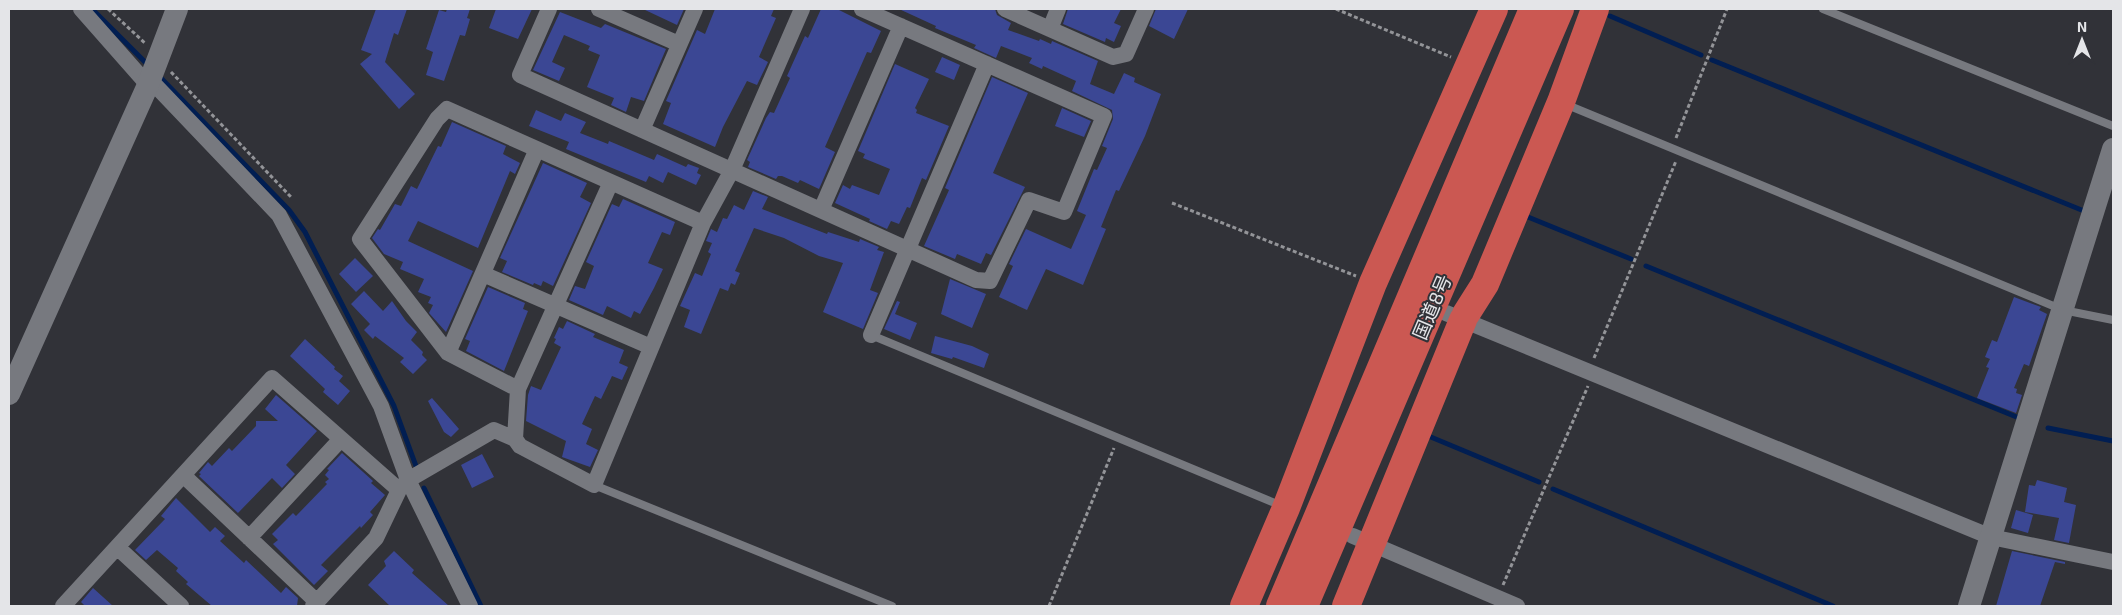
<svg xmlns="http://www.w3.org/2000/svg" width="2122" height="615" viewBox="0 0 2122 615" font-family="'Exo 2','Noto Sans JP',sans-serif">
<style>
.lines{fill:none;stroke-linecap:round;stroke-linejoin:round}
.stream{stroke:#011e52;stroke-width:5}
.building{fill:#3b4794}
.path{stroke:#939498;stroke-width:3;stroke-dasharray:4 2.5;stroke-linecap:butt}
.lane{stroke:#77797f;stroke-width:8}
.street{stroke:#77797f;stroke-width:16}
.secondary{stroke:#77797f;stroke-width:22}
.highway{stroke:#cb5852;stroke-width:28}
.labels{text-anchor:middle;stroke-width:4;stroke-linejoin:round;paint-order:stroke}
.street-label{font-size:19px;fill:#e4e5e8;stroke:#313238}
</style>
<rect width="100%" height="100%" fill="#313238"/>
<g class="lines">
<path class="stream" d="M92,9L148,65
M1610,16L1701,55
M1712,60L2084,211
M158,75L289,210L305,232L394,406L416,466
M1523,215L1631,259
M1646,266L2019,418
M2048,428L2113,441
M1426,435L1539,482
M424,488L481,606
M1553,489L1833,606"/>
</g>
<path class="building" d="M376,9H407L398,35L394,33L385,62L415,94L399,109L360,64L372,54L361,50Z
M447,9H470L467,18L470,19L465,36L460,35L444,81L426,75L433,52L426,49L439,10L446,12Z
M496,9H532L518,39L489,28Z
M643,9H684L677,25Z
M715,9H774L771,16L776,18L759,57L768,62L757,85L747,81L723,127L715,147L663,124L671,103L666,101L697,30L705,34Z
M821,9H837L881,31L871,53L867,52L825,147L835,152L819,189L800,180L798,183L782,176H778L776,179L748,167L750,162L747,160L766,118L770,112L774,113L790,78L787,76L805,36L808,38Z
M899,9H995L997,15L1011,23L1008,30L1039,41L1040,39L1051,44L1052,41L1098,61L1090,84L1114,94L1124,73L1135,78L1134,82L1161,94L1145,136L1119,191L1116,190L1101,227L1106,229L1083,285L1046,269L1027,310L999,297L1013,266L1009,264L1026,229L1071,249L1086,215L1077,211L1094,169L1097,170L1107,148L1102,146L1113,119L1112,110L1072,91L1076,81L1043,66L1042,69L1029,63L1032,58L1001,46L996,58L974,48L976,45L935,28L936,26Z
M1068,9H1121L1114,23L1121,26L1114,42L1106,38L1105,42L1063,24Z
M1156,9H1188L1174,39L1149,26Z
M560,12L601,28L605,24L666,49L644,101L631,97L626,112L611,105L614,98L587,87L600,55L588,50L590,46L564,35L552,62L565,68L559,81L533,70Z
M942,57L960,65L954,80L935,72Z
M895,64L929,79L915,108L917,110L916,113L949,126L926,180L922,178L910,208L907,207L899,224L891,221L887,229L869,221L870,219L835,203L843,185L850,189L852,185L879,195L890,169L863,158L865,154L858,151Z
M992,77L1028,93L993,173L1025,187L991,255L986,253L981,264L957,254L955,259L924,246L949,190L945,188Z
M1062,108L1091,121L1084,137L1055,126Z
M536,110L561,121L565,113L586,122L580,133L608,144L609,141L654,160L657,154L686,167L688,164L699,168L697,173L701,175L696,185L668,172L663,183L649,176L646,182L566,149L569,142L529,126Z
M452,122L506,146L503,154L520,163L515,174L510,171L478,248L418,221L408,241L473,271L446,332L429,313L433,305L428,303L431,297L418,292L424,279L400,269L403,262L384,254L372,238L378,229L380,230L395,204L401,206L411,186L417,189L438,146L441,147Z
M543,163L587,183L580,197L591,203L553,286L543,281L541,286L534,283L533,285L502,272L507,261L500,258Z
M753,191L768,197L762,209L827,234L828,232L859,242L860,239L879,247L877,250L884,252L870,290L878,293L863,329L823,312L843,263L819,256L784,238L754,228L735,271L740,273L735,285L731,283L728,291L720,288L701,334L684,327L690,310L680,306L695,273L702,276L711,254L708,252L712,243L706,241L711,229L717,232L723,218L727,219L734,205L744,210Z
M623,199L675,222L670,235L662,232L648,263L663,269L654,288L640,314L634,311L631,318L607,306L603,315L569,300L575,286L585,289L594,266L586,262L612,204L619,207Z
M355,258L373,276L356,292L339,274Z
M950,279L986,294L972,328L941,314Z
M488,287L525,303L523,309L528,311L504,371L466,351L470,341L465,339Z
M364,291L383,311L392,301L406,321L417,332L411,340L423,352L422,355L427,360L413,374L400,362L404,358L375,336L373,339L364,330L370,324L351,304Z
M2014,297L2041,307L2039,310L2047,314L2029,366L2024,364L2014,388L2017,389L2016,393L2022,395L2016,413L1977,398L1989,368L1986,367L1990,359L1985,357L1992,340L1997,342Z
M897,301L900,302L895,314L917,323L910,340L884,329Z
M567,321L595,334L593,337L624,350L619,363L628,367L622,380L612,376L601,399L595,396L582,424L592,429L586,444L598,450L590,467L562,457L566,441L526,421L528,395L531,386L541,390L561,347L554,343L556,339L554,338L559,327L563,329Z
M935,336L972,346L989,354L984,368L953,357L952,359L931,353Z
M305,339L335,367L334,369L343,376L339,381L350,391L338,405L323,392L325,389L290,356Z
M276,395L317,431L286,465L295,474L282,488L272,478L238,513L199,476L201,474L199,473L208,462L212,466L229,448L232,451L256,426V421H278L265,409Z
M432,398L459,429L451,437L444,432L428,401Z
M342,453L373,481L371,483L385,495L370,512L373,515L361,528L360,526L321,565L328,571L314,585L273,544L278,540L272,534L293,513L296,516L327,484L325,482L329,479L325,475L329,470L327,469Z
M482,454L494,477L472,488L461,465Z
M2037,480L2067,488L2064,502L2076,505L2069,543L2054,540L2059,518L2025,512L2029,485L2035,486Z
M176,498L210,532L215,527L225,536L220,541L244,563L246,560L281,593L286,587L298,598L297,606H212L186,584L188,582L176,571L178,568L157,550L146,560L135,550L165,519L161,516Z
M2016,510L2033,515L2028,533L2011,528Z
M394,551L414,570L412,573L449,606H390L368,585L386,566L384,561Z
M2012,551L2065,562V564L2055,562L2040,606H1996Z
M93,588L113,606H85L81,602Z"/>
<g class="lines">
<path class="path" d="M108,9L146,44
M1336,9L1451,57
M171,72L291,197
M1676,138L1727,9
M1172,203L1356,276
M1594,358L1676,161
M1503,585L1588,386
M1049,606L1114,448"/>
<path class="lane" d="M1823,9L2113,126
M1565,104L2063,310L2113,320
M871,335L1282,506
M594,485L892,606"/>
<path class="street" d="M81,9L148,85L156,86L279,215L381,406L408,480L470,606
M549,9L520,75L976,280L990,281L1029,200L1064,212L1104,116L862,9
M599,9L679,44
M1005,9L1113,57L1126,54L1146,9
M1050,29L1058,9
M642,130L695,9
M821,210L901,26
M483,274L651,347
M1446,313L1991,537L2113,562
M871,335L987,64
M448,353L537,149
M518,389L448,353L360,239L437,119L447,109L703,223
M515,439L518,389L611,182
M183,475L317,602
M1353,536L1517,606
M249,538L341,439
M117,547L181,606
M63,606L272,378L399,490
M313,606L376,538L399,490L408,480L494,430L515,439L520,446L594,485L703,223L732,170L802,9"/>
<path class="secondary" d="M9,394L148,85L177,9
M1969,606L2113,149"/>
<path class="highway" d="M1466,314L1485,284L1561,102L1595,9
M1244,606L1286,508L1373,283L1494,9
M1280,606L1533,9
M1304,606L1560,9
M1346,606L1463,320"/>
</g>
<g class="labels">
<g class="street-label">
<text transform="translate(1432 307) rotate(-67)" y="7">国道8号</text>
</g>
</g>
<rect width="2122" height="615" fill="none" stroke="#e4e5e8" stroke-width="20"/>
<g transform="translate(2082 40)" stroke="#313238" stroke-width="4" paint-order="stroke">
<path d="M0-4L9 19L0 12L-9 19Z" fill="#e4e5e8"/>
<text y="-8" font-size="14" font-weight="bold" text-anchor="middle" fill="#e4e5e8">N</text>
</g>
</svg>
